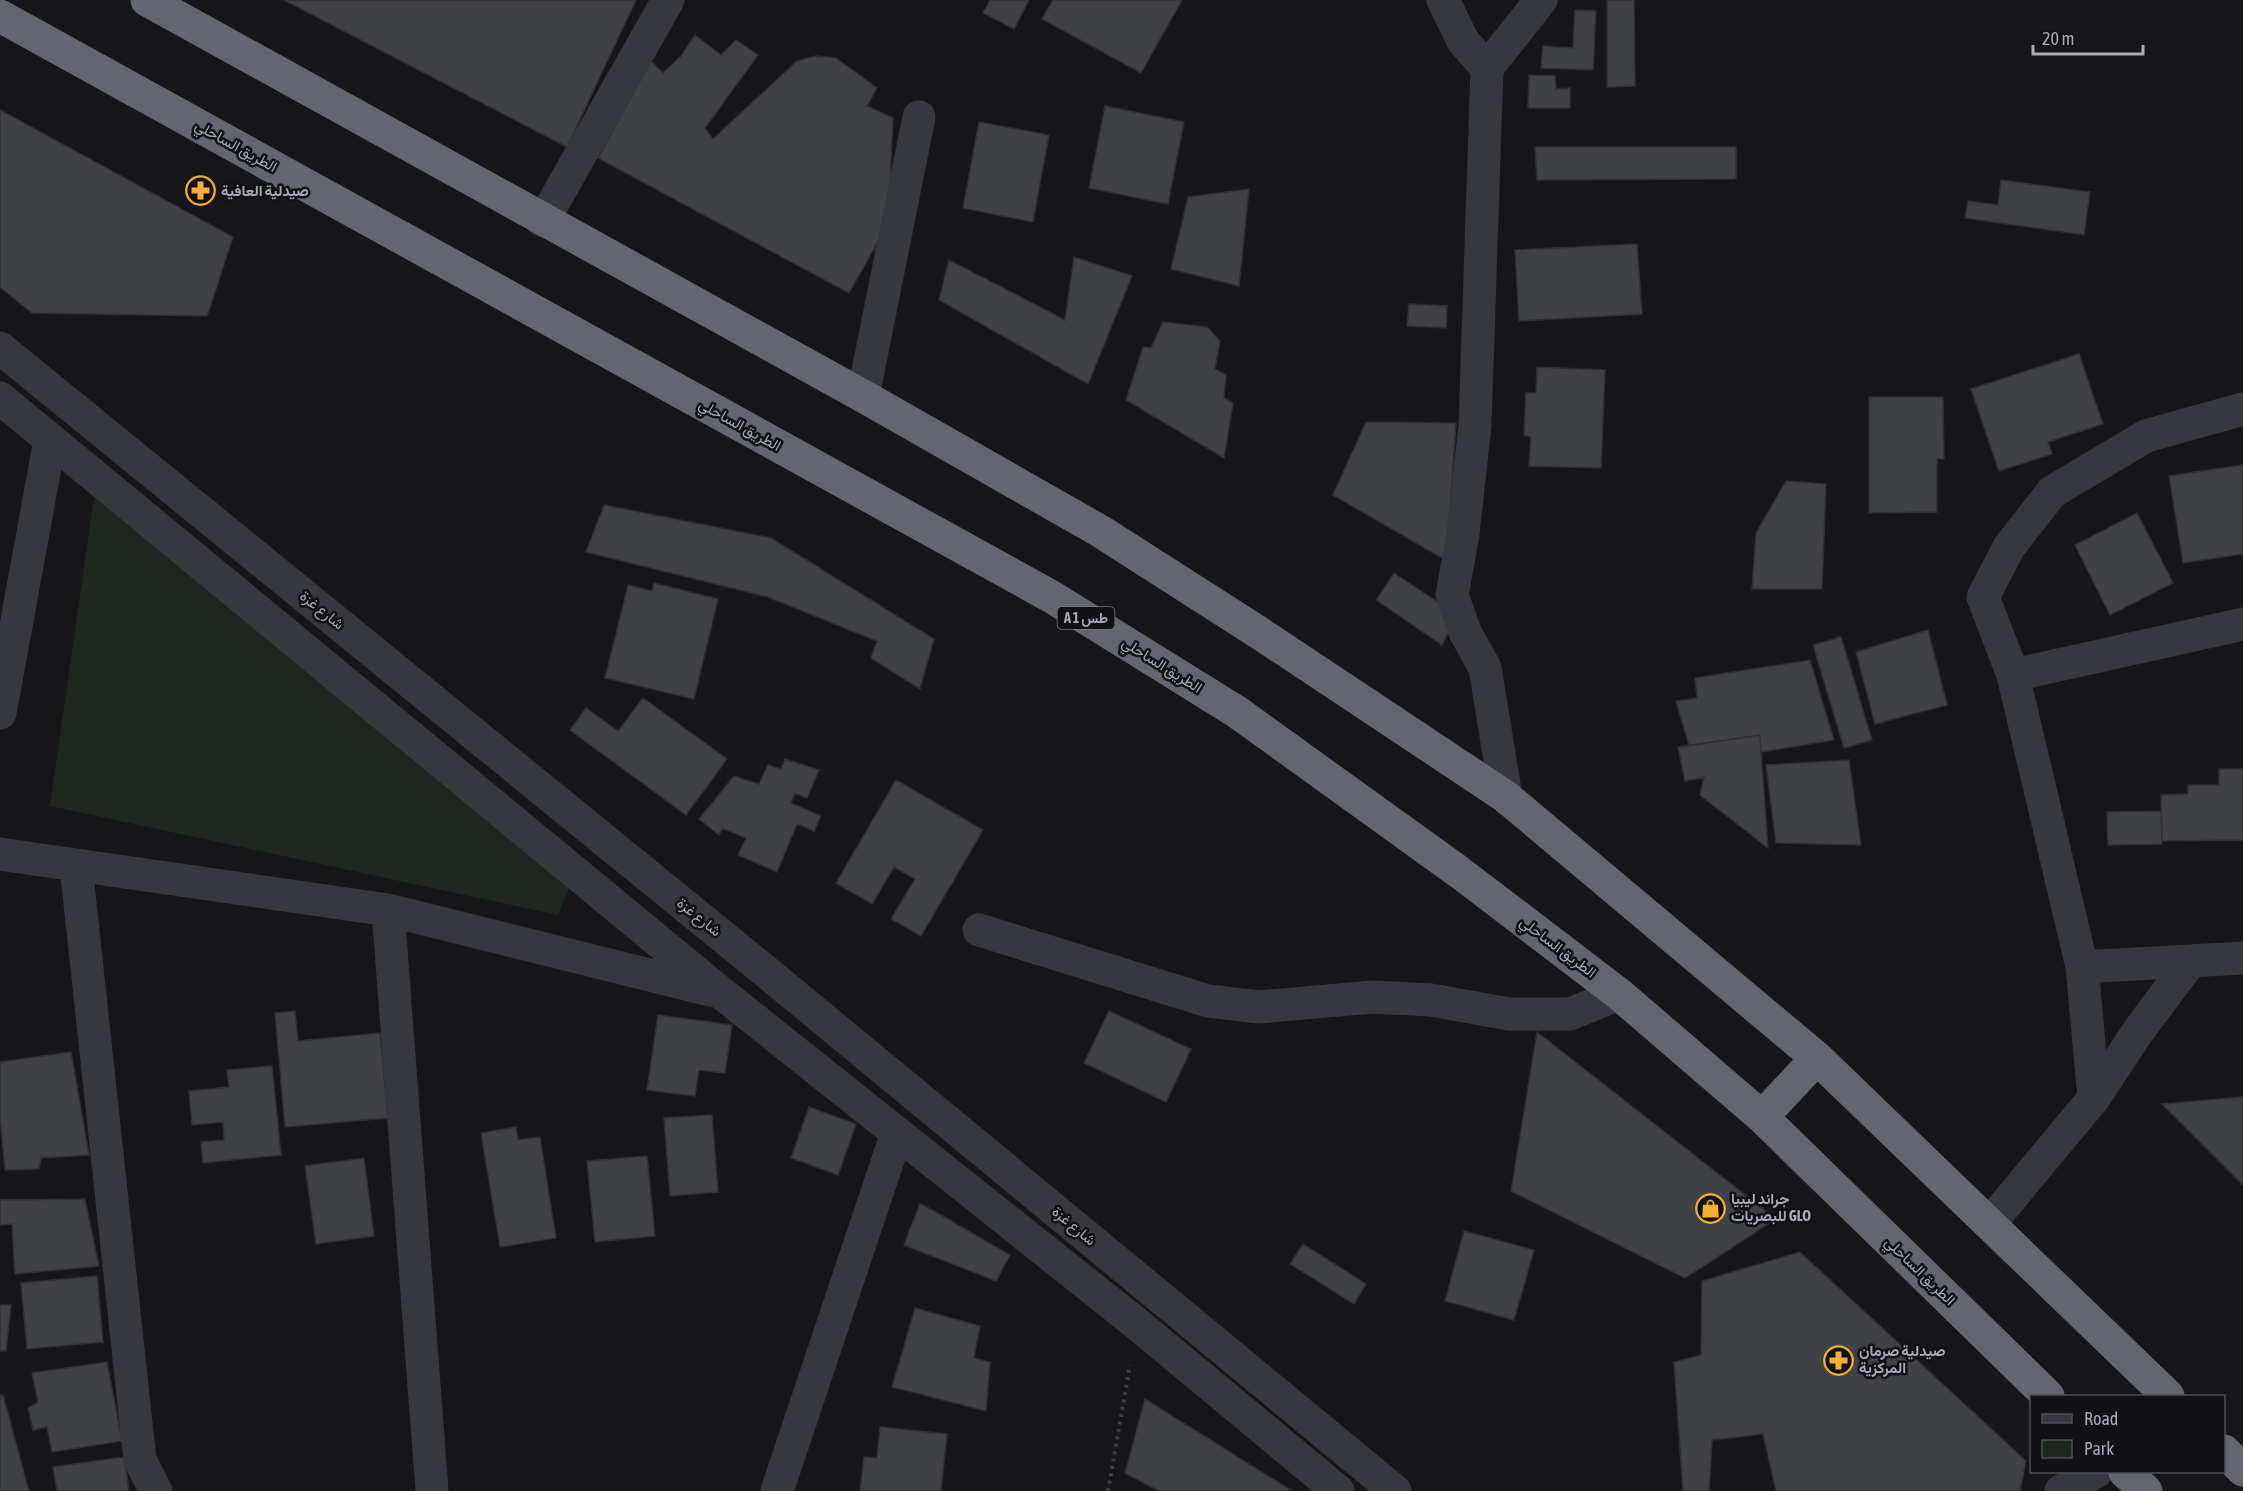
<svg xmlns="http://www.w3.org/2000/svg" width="2243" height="1491" viewBox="0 0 2243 1491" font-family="'Asap Condensed',Vazirmatn,sans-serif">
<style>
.green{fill:#1e261f}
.building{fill:#404145;stroke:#303034;stroke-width:1.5}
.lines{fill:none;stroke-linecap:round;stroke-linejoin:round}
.path{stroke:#3d3f44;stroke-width:4;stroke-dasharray:3 4.5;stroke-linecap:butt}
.minor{stroke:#37383d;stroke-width:33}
.highway{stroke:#63666e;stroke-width:33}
.labels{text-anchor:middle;stroke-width:5;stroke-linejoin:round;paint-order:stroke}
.shield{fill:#111113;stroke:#7b7e86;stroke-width:1.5}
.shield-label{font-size:14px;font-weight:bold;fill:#a8adb8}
.street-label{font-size:15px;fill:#a8adb8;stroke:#111113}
.poi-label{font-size:15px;font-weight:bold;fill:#a8adb8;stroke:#111113;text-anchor:start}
</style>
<rect width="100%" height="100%" fill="#161618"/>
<path class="green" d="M95,490L572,882L558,915L50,806Z"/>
<path class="building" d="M284,0H636L567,147Z
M990,0H1029L1014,29L983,13Z
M1053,0H1182L1141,73L1042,19Z
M1607,0H1634L1635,86L1607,87Z
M1575,10L1596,11L1593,70L1541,68L1543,46L1573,48Z
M695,35L721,55L736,40L758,55L705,128L713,139L797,61L816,56L836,58L877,88L867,106L893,118L888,224L849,293L598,158L651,61L663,73L681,56Z
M1529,75L1555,76L1556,89L1570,88V108H1528Z
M1105,106L1184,122L1168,204L1089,188Z
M0,110L233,237L207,316L32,313L0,287Z
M979,122L1049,135L1033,222L963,208Z
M1535,147H1736V179L1537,180Z
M2001,180L2090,192L2084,235L1965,218L1968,201L1998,205Z
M1249,189L1239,286L1171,269L1188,197Z
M1637,244L1642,314L1519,321L1515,250Z
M1074,257L1132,276L1088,384L939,300L949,260L1065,320Z
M1409,304L1447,306L1446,328L1407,326Z
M1163,322L1207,327L1220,341L1215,369L1226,375L1224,398L1233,403L1224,458L1126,400L1143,347L1151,348Z
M2079,354L2103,424L2048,442L2052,454L1999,471L1971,389Z
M1537,367L1605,370L1601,468L1529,466L1531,437L1524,435L1526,393H1536Z
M1869,397H1943L1944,459H1937V512L1869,513Z
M1366,422L1456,423L1447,551L1442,558L1333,495Z
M2243,465V554L2183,563L2169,476Z
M1786,481L1826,484L1822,589H1752L1756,533Z
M604,505L771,538L934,639L920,689L871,658L877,641L768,597L586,552Z
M2137,513L2173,583L2110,615L2075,545Z
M1394,573L1457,615L1442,645L1376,600Z
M654,583L718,599L694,699L605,678L628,585L652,591Z
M1928,630L1947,705L1875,724L1856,652Z
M1841,637L1872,740L1844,748L1813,645Z
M1810,660L1834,740L1761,752L1760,735L1689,746L1676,701L1697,698L1695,678Z
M643,698L727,759L686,815L570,730L586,708L618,731Z
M1760,735L1761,752L1768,848L1700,795L1704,777L1685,781L1678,747Z
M785,759L819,770L807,798L795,793L791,803L821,816L814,831L797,824L777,872L738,855L746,838L722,828L719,835L699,819L734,776L759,784L768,765L781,769Z
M1849,760L1861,845L1776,843L1766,765Z
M2219,769H2243V840L2162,841L2161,795L2188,794V785H2219Z
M896,780L983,830L921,936L891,919L915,879L894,867L872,904L836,883Z
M2161,811L2162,844L2108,845L2107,812Z
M295,1011L298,1041L380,1033L388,1118L285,1127L275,1013Z
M1109,1011L1191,1049L1166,1102L1084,1063Z
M658,1015L732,1025L725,1073L699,1070L695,1096L647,1090Z
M1537,1032L1776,1219L1685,1278L1511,1191Z
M71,1052L89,1155L41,1158L39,1169L5,1170L0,1117V1062Z
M272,1066L281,1155L203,1163L201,1142L224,1140L223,1122L192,1125L189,1091L229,1087L227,1070Z
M2243,1097V1185L2162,1104Z
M809,1107L856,1124L838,1175L791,1158Z
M712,1115L718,1192L670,1196L664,1118Z
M516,1127L518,1140L540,1137L556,1238L500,1247L481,1133Z
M647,1156L655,1236L595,1242L587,1161Z
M364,1158L374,1236L316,1244L305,1166Z
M85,1199L99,1266L15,1274L12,1224L0,1225V1200Z
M920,1203L1010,1255L996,1281L904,1245Z
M1464,1231L1534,1250L1514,1320L1445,1301Z
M1303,1244L1366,1284L1354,1304L1290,1264Z
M1800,1252L2026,1461L2020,1491H1776L1763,1434L1712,1440L1709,1491H1683L1674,1362L1701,1355L1702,1281Z
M97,1276L103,1342L27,1349L21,1283Z
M0,1305H11L6,1351H0Z
M915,1308L980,1326L974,1358L990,1362L986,1411L892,1387Z
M107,1362L122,1441L52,1452L47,1427L33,1430L28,1408L38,1402L32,1373Z
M0,1395H3L29,1491H0Z
M1145,1399L1292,1491H1159L1125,1473Z
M880,1427L947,1434L941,1491H860L864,1457L877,1458Z
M124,1457L129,1491H57L53,1467Z"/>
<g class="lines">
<path class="path" d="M1108,1491L1130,1365"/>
<path class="minor" d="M1443,0L1463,41L1487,68L1475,425L1463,534L1452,595L1465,632L1485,668L1506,797
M1487,68L1541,0
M543,221L668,0
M0,348L770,975L1395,1491
M863,396L919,117
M0,398L720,992L1137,1324L1338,1491
M2013,675L2243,624
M0,713L50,440
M0,854L388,910L710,990
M76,866L140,1460L156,1491
M388,910L432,1491
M979,930L1208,1001L1259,1007L1373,997L1431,1000L1509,1014H1570L1619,994
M2082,967L2243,958
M2094,1098L2082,967L2013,675L1983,597L2009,547L2052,492L2146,436L2243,409
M1990,1223L2094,1098L2139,1030L2190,962
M777,1491L897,1133
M2061,1491L2096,1472"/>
<path class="highway" d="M147,0L863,396L1100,531L1261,634L1506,797L1817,1058L2168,1396
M0,16L1052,597L1237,712L1459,872L1619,994L1762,1117L2048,1396
M1762,1117L1817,1058
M2224,1451L2243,1470
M2125,1472L2146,1491"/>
</g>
<defs>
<symbol id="pharmacy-ring" viewBox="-11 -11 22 22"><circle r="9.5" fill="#111113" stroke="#f2b134" stroke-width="1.5"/><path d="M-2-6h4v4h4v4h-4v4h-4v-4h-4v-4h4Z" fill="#f2b134"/></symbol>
<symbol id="shop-ring" viewBox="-11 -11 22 22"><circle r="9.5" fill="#111113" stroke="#f2b134" stroke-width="1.5"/><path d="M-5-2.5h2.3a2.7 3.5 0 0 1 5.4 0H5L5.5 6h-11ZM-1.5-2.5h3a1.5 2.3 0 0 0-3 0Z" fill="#f2b134"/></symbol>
</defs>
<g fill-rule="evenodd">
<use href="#pharmacy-ring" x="184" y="174" width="33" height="33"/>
<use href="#shop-ring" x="1694" y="1192" width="33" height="33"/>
<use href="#pharmacy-ring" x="1822" y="1344" width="33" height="33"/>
</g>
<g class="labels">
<rect class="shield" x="1057.5" y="607" width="57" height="22" rx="4.5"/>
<g class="shield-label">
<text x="1086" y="623">A 1 طس</text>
</g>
<g class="street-label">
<text transform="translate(236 146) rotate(29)" y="5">الطريق الساحلي</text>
<text transform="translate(740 425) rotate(29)" y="5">الطريق الساحلي</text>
<text transform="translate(322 610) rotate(39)" y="5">شارع غزة</text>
<text transform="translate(1162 665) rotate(32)" y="5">الطريق الساحلي</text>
<text transform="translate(699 917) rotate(39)" y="5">شارع غزة</text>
<text transform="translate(1558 947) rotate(37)" y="5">الطريق الساحلي</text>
<text transform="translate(1074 1226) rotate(40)" y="5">شارع غزة</text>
<text transform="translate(1920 1271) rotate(44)" y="5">الطريق الساحلي</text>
</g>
<g class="poi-label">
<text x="221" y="196">صيدلية العافية</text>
<text x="1731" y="1204">جراند ليبيا<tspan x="1731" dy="17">للبصريات GLO</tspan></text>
<text x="1859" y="1356">صيدلية صرمان<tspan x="1859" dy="17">المركزية</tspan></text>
</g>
</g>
<rect x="2030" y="1395" width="195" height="78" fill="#111113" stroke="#4d4f55" stroke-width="1.5"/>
<rect x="2042" y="1414" width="30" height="9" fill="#37383d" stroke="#4d4f55" stroke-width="1.5"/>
<text x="2084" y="1425" font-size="18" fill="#a8adb8">Road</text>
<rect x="2042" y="1440" width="30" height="18" fill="#1e261f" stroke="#4d4f55" stroke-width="1.5"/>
<text x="2084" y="1455" font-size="18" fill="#a8adb8">Park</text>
<path d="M2033 45v9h110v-9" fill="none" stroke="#a8adb8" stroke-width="3"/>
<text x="2042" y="45" font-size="18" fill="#a8adb8" stroke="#111113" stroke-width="4.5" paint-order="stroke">20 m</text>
</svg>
